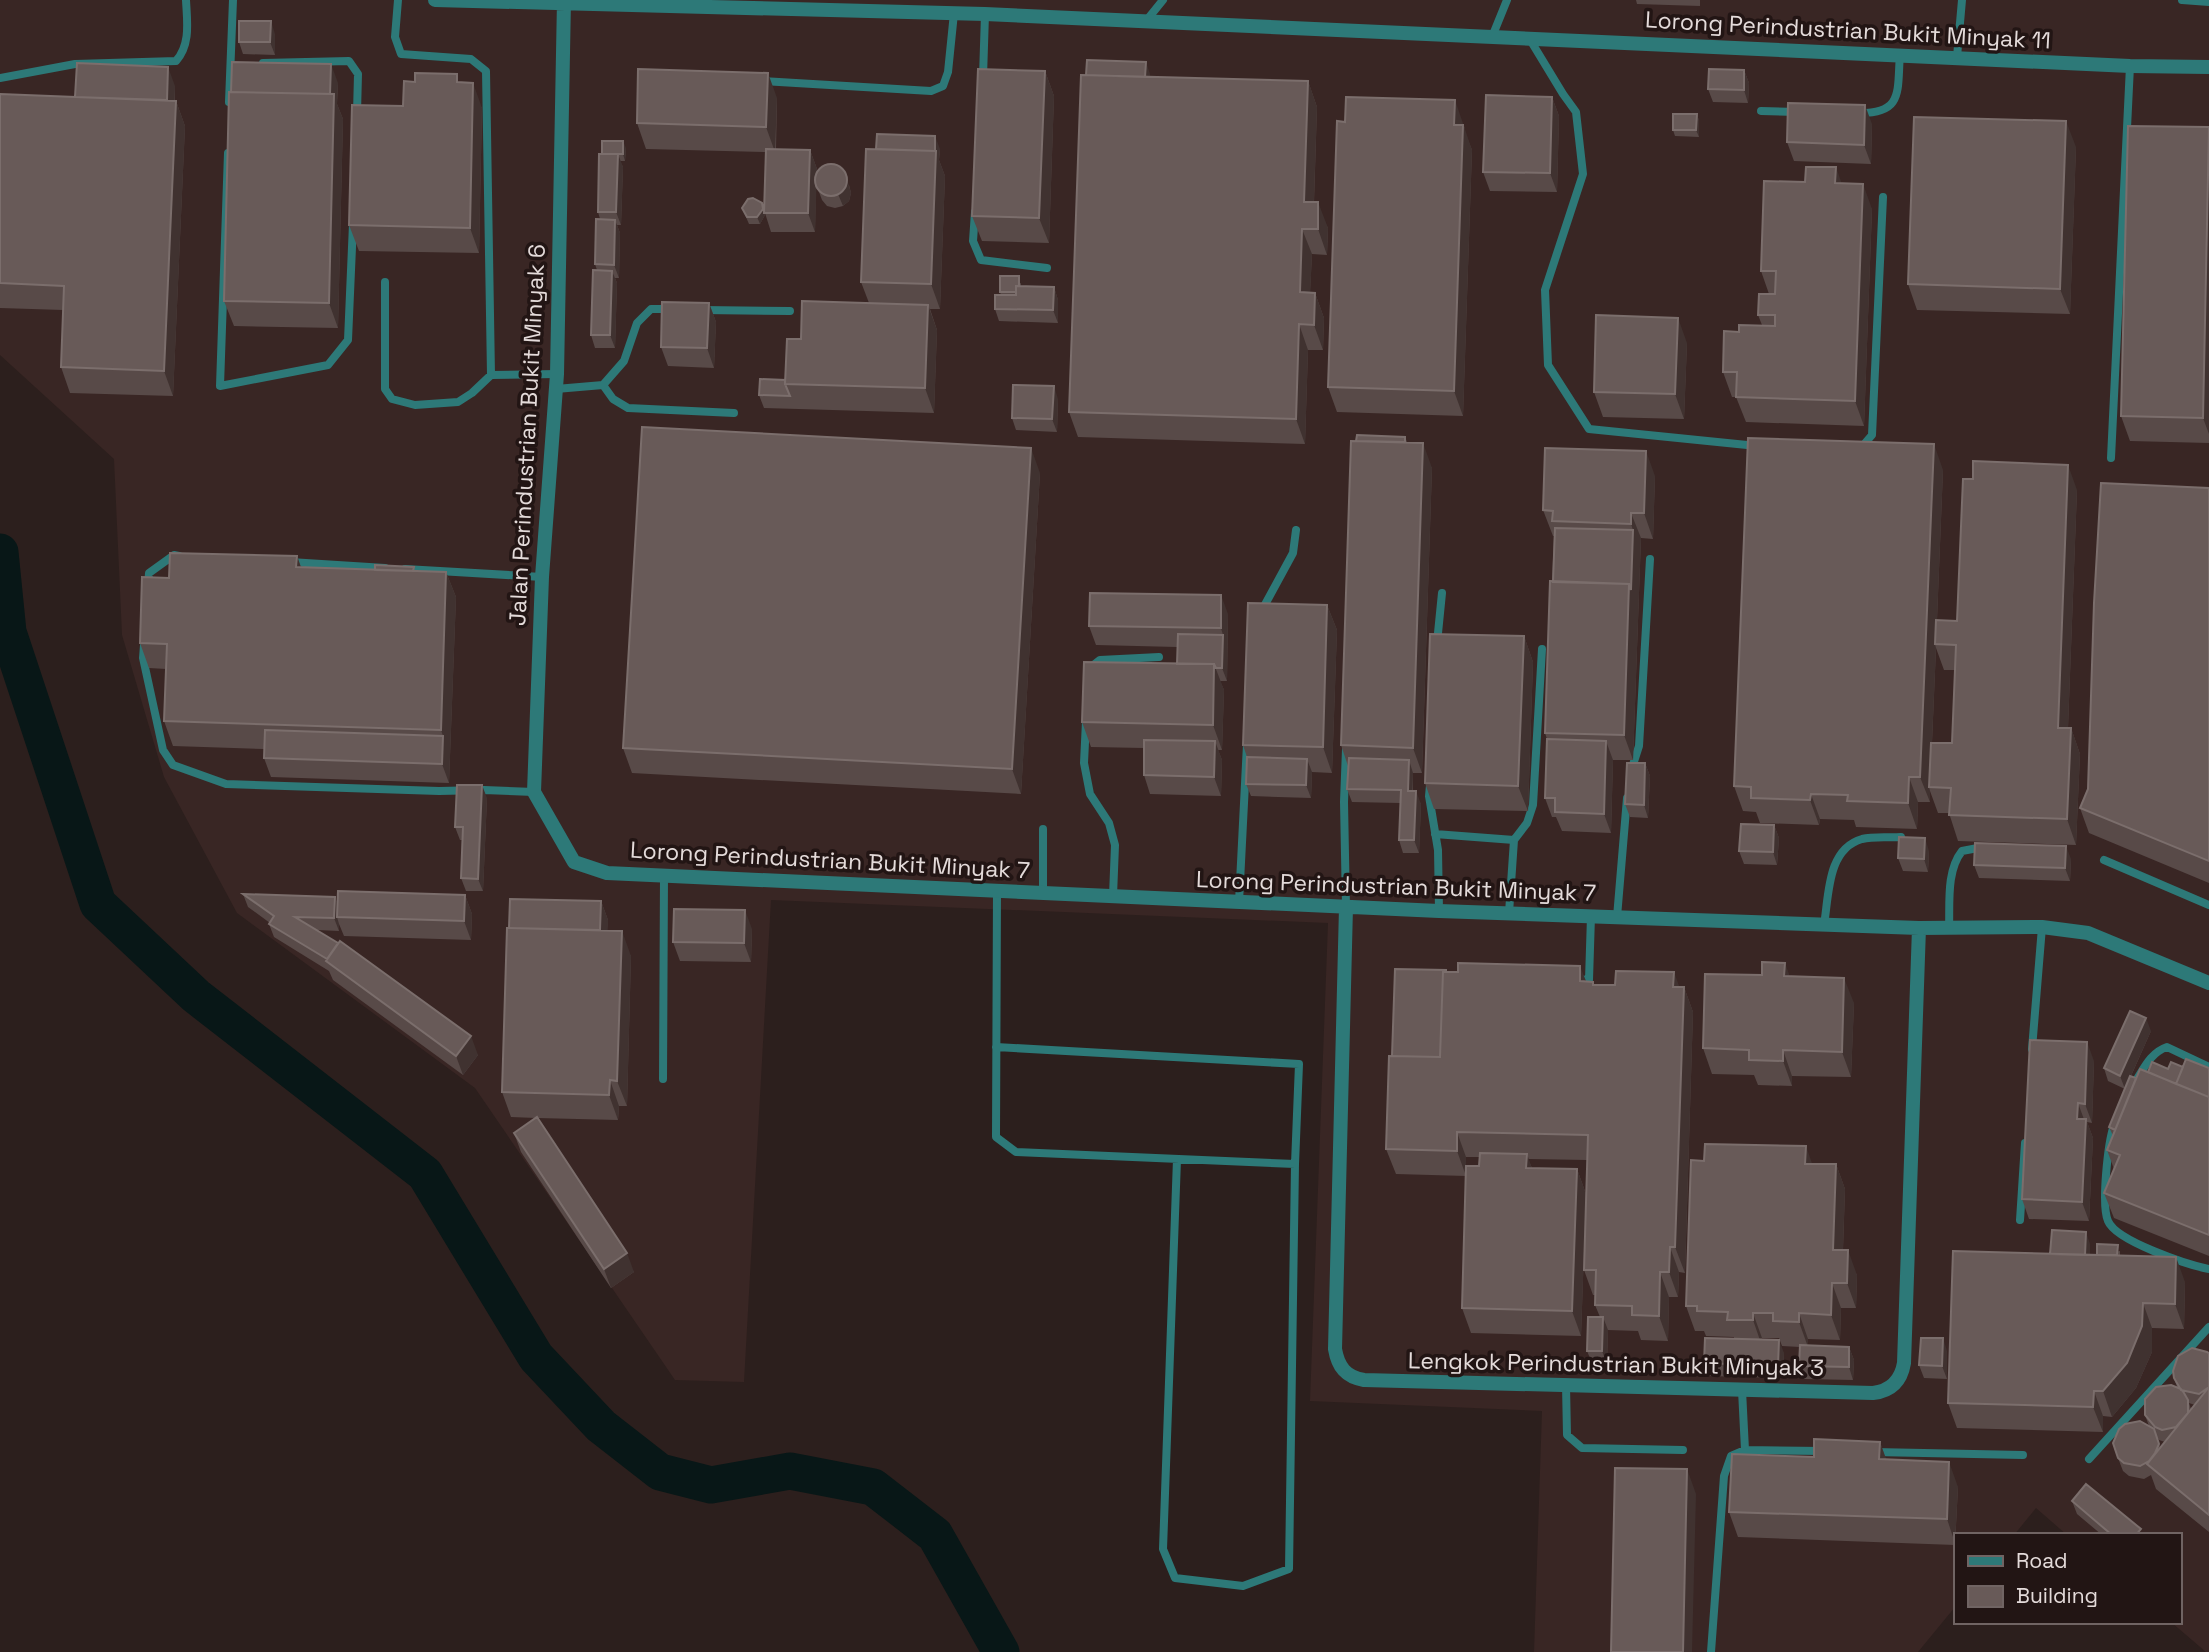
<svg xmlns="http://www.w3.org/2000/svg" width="2209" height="1652" viewBox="0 0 2209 1652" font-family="'Space Grotesk',sans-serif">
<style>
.built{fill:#392624}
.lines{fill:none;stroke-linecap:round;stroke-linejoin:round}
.river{stroke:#081717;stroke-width:37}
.lane{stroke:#2d7978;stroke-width:8}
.street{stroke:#2d7978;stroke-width:14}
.wall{fill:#584a48;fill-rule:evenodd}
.shaded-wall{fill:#403230}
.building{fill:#685a58;stroke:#7b6e6c;stroke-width:2}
.labels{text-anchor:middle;stroke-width:7;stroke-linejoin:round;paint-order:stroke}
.street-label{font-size:23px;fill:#e4dbda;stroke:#221514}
</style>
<rect width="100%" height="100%" fill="#2c1f1d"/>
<path class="built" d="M0,0H2209V1652H2206L2171,1622H2179V1535H2067L2036,1508L2014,1535H1955V1607L1918,1652H1534L1542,1411L1310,1401L1328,923L771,900L744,1382L675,1380L475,1088L237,913L164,777L122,635L114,459L0,355Z"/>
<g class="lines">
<path class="river" d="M0,552L8,632L98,904L196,996L425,1174L536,1357L601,1426L660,1472L711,1485L790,1471L873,1487L935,1535L1001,1652"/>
<path class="lane" d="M398,0L395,37L401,54L471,59L486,71L491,375
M2182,0L2209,2
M1146,21L1163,0
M1492,37L1507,0
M1529,38L1563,94L1576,112L1583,174L1545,290L1548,365L1589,429L1757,446
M1957,57L1962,0
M263,63L349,61L358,74L357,113
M983,77L985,14
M0,78L75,64L176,61C191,44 187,21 186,0
M762,81L931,91L943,86L948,72L954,13
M229,102L233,0
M1761,111L1797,112
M1858,113C1904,114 1897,91 1900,54
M228,153L220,386L328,365L348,340L353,224
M975,212L973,241L981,260L1047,268
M385,282V389L392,399L415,405L458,402L472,393L491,375L557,374
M702,310L790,311
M603,385L624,361L637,323L651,309H671
M556,389L603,385L613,399L628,408L734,413
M1860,449L1872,435L1883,197
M2111,458L2130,66
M290,562L385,568
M405,569L542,577
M148,587L149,573L174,555L179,556
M1261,612L1293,553L1296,530
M1437,643L1442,593
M144,645L143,658L163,750L173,765L226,784L439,791L484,790L534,792
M1091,667L1100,660L1159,657
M1086,721L1084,763L1090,794L1109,823L1115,845L1113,896
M1346,749L1344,802L1346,907
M1631,771L1639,746L1650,559
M1430,785L1429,796L1438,850L1439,911
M1435,834L1514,840
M2104,860L2209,905
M997,891L996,1137L1016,1152L1295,1164
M1043,893V829
M1239,902L1247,744
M1509,913L1514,840L1527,823L1533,805L1542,649
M1617,917L1627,798
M1824,925C1829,895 1827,849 1862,839C1874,836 1889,838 1901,837
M1949,929C1950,904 1946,871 1962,851L1983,847
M1575,979L1589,980L1591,916
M996,1047L1299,1064L1295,1164L1289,1569L1243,1586L1175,1578L1163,1549L1177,1159
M2032,1049L2042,927
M663,1079L664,875
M2137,1079C2145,1066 2152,1052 2167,1047L2209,1067
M2114,1125C2108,1142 2101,1205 2108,1221C2116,1241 2188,1265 2209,1269
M2020,1220L2025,1143
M1566,1385L1567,1435L1582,1448L1683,1450
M1745,1450L1823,1451
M1874,1452L2023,1455
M2089,1459L2209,1327
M1711,1652L1724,1476L1731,1456L1745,1450L1742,1390"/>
<path class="street" d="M435,0L985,14L2130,66L2209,67
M564,0L557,374L542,577L534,792L574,862L607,873L1439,911L1919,928L2042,927L2088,933L2209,983
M1346,907L1335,1349C1338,1367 1346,1377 1364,1380L1873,1393C1891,1391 1901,1381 1904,1363L1919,928"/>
</g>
<path class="wall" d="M1636,0H1700V6L1637,4Z
M275,34V55L243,54L239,42Z
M1744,70L1749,83L1748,103L1713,102L1708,89Z
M1045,71L1054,96L1049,243L982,241L972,216Z
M1150,74V77L1308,81L1317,107L1314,202L1328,228L1327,255L1312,254L1310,292L1315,293L1324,318L1323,350H1308L1305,444L1078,437L1069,412Z
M460,82L482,108L479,253L359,251L349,225L403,106Z
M338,83L337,104L343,119L338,328L234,326L224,301Z
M175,86V101H176L185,126L173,396L70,393L61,367L63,310L0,308V94L75,97Z
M1552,97L1559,116L1557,192L1490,191L1483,172Z
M777,98L776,149L810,150L817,169L816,174L849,185L851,193L849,201L843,206L835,208L827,206L822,200L816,184L815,232H771L765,213V215L760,224H749L742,208L764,212L766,152L646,149L637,123Z
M1697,114L1699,121V137L1675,136L1673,130Z
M1872,124L1871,164L1794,161L1787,142Z
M1465,126L1464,130L1472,150L1463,416L1337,412L1328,387Z
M2209,127V443L2130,441L2121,416Z
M2076,147L2070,314L1917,310L1908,284Z
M626,148L625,161H620L623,167L621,225H617L620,233L619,278H615L617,283L615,348H595L591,335L597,270L595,264L600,219L598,212L602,154Z
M940,149L939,160L945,176L940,309H930L937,330L934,413L764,408L759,395L785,380L801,339L869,303L861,282Z
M1841,183L1872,209L1864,426L1746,422L1736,397H1732L1723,372L1739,332L1762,325L1758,315L1769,294L1761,271Z
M1021,283V286L1054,287L1058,300V323L999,321L995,309L1001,295L1000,292Z
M709,303L716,322L714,368L668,366L661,347Z
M1687,343L1684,419L1603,417L1594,392Z
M1058,399L1057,432L1016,430L1012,418Z
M1405,437L1407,442L1432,468L1422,773H1413V791L1421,804L1419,853H1403L1399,840L1400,803L1352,802L1347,789L1348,766L1341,745Z
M1943,470L1937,620L1957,621L2077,490L2068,728H2071L2080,754L2076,845L1958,841L1949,813H1938L1930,791V802H1918L1917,829L1856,827L1854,820L1820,819L1819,825L1760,823L1756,812L1743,811L1734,786ZM1936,648L1944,670H1955L1952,743H1932Z
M1040,473L1021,794L632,773L623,748Z
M1655,476L1653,539L1641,538L1633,760H1613L1611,833L1562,831L1556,817H1552L1545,798L1547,739L1545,733L1554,536H1553L1543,510Z
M2209,488V883L2089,833L2080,808Z
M297,556L301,567L446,572L456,597L449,783L271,777L264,758V749L173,746L164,721L166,669L149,668L140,643L169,578Z
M1327,605L1337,630L1332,773L1312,772L1311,798L1251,796L1246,784L1247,757L1243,745Z
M1228,614L1227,681H1220L1224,690L1222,750H1218L1222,760L1221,796L1150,794L1144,775V748L1091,747L1082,722L1177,664V647L1096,645L1089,626Z
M1524,636L1533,662L1528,811L1434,809L1425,783Z
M1645,763L1650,776L1648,818L1630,817L1625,804Z
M487,798L483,891H466L461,878L462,840H460L455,827Z
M1774,825L1779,838L1777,865L1744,864L1739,851Z
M1929,851L1928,872L1903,871L1898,858Z
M2071,859L2070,881L1979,878L1974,865Z
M243,894L335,897L337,903L465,895L472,914L471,940L344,936L339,924V931L317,930L478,1055L463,1075L333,980L329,971L274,937L269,924L270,923L248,907Z
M601,901L608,920L607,930L631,956L627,1106H619L618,1120L537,1118L634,1272L611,1288L521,1152L514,1133L536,1118L511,1117L502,1092L509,928Z
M752,929L751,962L680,961L673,942Z
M1447,972L1586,981L1594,985L1684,987L1693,1012L1685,1273L1679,1272L1678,1297H1669L1668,1341L1641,1340L1638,1331L1608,1330L1607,1364L1592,1363L1587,1351L1600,1317L1595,1305L1596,1295H1593L1584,1270L1587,1160L1528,1159L1532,1168L1577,1169L1586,1194L1581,1336L1471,1333L1462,1308L1480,1157H1466V1176L1396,1174L1386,1149L1392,1056Z
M1790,976L1854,1003L1851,1077L1792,1076V1086L1758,1085L1754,1075L1712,1074L1703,1048Z
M2151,1031L2131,1076L2136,1078L2148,1072L2183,1067L2209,1068V1256L2114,1218L2104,1193L2114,1169L2107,1150L2113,1136L2109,1127L2125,1089L2108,1081L2104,1068Z
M2094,1061L2092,1123L2087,1122L2093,1138L2089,1221L2029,1219L2022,1199Z
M1812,1164H1836L1845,1189L1843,1250L1857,1275L1856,1308H1841L1840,1340L1808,1339V1346L1849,1347L1854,1360L1853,1380L1804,1379L1799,1366L1800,1347L1782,1346L1779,1338H1762V1340L1784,1353L1783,1378L1709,1376L1704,1363L1734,1339V1337L1706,1336L1704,1331H1695L1686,1306Z
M2090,1244V1255H2097L2120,1251V1256L2185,1282L2184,1329L2152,1328V1352L2136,1388L2112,1417L2103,1416V1432L1957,1428L1948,1403L2050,1254Z
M1947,1351V1379L1924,1378L1919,1365Z
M2209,1353V1532L2156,1489L2151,1475L2144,1479L2129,1476L2123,1471L2118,1458L2149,1426L2145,1415L2177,1387L2174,1378ZM2189,1403L2195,1405L2191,1409ZM2156,1436L2159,1440L2165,1442L2160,1447Z
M1880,1442L1886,1460L1958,1487L1955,1545L1738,1537L1729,1512L1814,1457Z
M2072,1501L2142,1535H2102L2077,1514Z"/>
<path class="shaded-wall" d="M271,21L275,34V55L270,42Z
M1146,62L1150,74L1149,101L1145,89Z
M331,64L338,83L337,104L343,119L338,328L329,303Z
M168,67L175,86L174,125L167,106Z
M1744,70L1749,83L1748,103L1744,90Z
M1045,71L1054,96L1049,243L1039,218Z
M768,73L777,98L775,152L766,127Z
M1308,81L1317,107L1313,227L1304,202Z
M473,83L482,108L479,253L470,228Z
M1552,97L1559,116L1557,192L1550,173Z
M1455,100L1472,150L1463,416L1454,391V125Z
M176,101L185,126L173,396L164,371Z
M1865,105L1872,124L1871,164L1864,145Z
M1697,114L1699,121V137L1696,130Z
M2066,121L2076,147L2070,314L2060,289Z
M935,136L940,149L939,160L945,176L940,309L931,284Z
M623,141L626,148L625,161L623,154Z
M810,150L817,169L815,232L808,213Z
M618,154L623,167L621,225L616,212Z
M2209,164V434L2203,418Z
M1836,167L1845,193L1835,183Z
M845,172L851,193L849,201L843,206L838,194Z
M1863,184L1872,209L1864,426L1855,401Z
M1318,202L1328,228L1327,255L1318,229Z
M762,203L765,215L760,224L757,217Z
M615,220L620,233L619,278L614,265Z
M1302,229L1312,254L1309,317L1300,292Z
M612,271L617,283L615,348L610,335Z
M1054,287L1058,300V323L1053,310Z
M1315,293L1324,318L1323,350L1314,325Z
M709,303L716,322L714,368L707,348Z
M928,305L937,330L934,413L925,388Z
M1678,318L1687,343L1684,419L1675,394Z
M1299,324L1308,350L1305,444L1296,419Z
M1054,386L1058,399L1057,432L1052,419Z
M1423,443L1432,468L1422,773L1413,748Z
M1934,444L1943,470L1936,644H1935L1936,648L1930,788L1929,787L1930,791V802L1920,777Z
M1031,448L1040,473L1021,794L1012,769Z
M1646,451L1655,476L1653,539L1644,513Z
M2068,465L2077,490L2067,753L2058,728Z
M1631,513L1641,538L1633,760L1624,735L1629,584L1633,530L1631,524Z
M297,556L306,582L296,567Z
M446,572L456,597L449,783L442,764L443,736L441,730Z
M1221,595L1228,614L1227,681L1222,668L1223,635L1221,628Z
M1327,605L1337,630L1332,773L1323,747Z
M1524,636L1533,662L1528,811L1518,786Z
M1214,664L1224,690L1222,750L1213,725Z
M2071,728L2080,754L2076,845L2067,819Z
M1215,741L1222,760L1221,796L1214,777Z
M1606,741L1613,760L1611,833L1604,814Z
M1307,759L1312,772L1311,798L1306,785Z
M1409,760L1413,773L1412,804L1408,791Z
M1645,763L1650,776L1648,818L1644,805Z
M1909,777L1918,802L1917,829L1908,803Z
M482,785L487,798L483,891L478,879Z
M1416,791L1421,804L1419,853L1414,840Z
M1811,794L1820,819L1819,825L1810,800Z
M1774,825L1779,838L1777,865L1773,852Z
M1925,838L1929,851L1928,872L1924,859Z
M2066,846L2071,859L2070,881L2065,868Z
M465,895L472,914L471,940L464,921Z
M335,897L340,910L337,917L339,924V931L334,918Z
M601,901L608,920L607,955L600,936Z
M745,910L752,929L751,962L744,943Z
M622,931L631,956L627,1106L617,1081Z
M1785,963L1794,988L1784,976Z
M1580,966L1590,991L1580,981Z
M1674,972L1683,997L1673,987Z
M1844,978L1854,1003L1851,1077L1842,1052Z
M1684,987L1693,1012L1685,1273L1675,1247Z
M2146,1018L2151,1031L2125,1089L2120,1076Z
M471,1036L478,1055L463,1075L456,1056Z
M2087,1042L2094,1061L2092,1123L2085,1104Z
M1783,1050L1792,1076V1086L1783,1061Z
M610,1080L619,1106L618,1120L609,1095Z
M2078,1103L2085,1122L2077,1119Z
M2086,1119L2093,1138L2089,1221L2082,1202Z
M1457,1132L1466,1157V1176L1457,1151Z
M1806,1146L1815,1172L1805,1164Z
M1527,1154L1536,1180L1526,1168Z
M1836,1164L1845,1189L1842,1275L1833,1250Z
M1577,1169L1586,1194L1581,1336L1572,1311Z
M2086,1232L2090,1244V1268L2085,1256Z
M1670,1247L1679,1272L1678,1297L1669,1272Z
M1848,1250L1857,1275L1856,1308L1847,1283Z
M627,1253L634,1272L611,1288L604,1269Z
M2176,1257L2185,1282L2184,1329L2175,1304Z
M1660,1272L1669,1297L1668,1341L1659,1316Z
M1832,1283L1841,1308L1840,1340L1831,1315Z
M2143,1303L2152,1328V1352L2136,1388L2112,1417L2103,1391Z
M1753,1313L1762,1338V1346L1753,1320Z
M1799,1313L1808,1339V1347L1799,1322Z
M1603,1317L1608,1330L1607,1364L1602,1351Z
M1943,1338L1947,1351V1379L1942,1366Z
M1779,1340L1784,1353L1783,1378L1778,1366Z
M1849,1347L1854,1360L1853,1380L1849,1367Z
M2094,1391L2103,1416V1432L2093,1407Z
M1880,1442L1889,1467L1879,1459Z
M1949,1462L1958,1487L1955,1543L1947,1519Z
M1687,1469L1696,1494L1692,1652H1683Z"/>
<path class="building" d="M239,21H271L270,42H239Z
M1087,60L1146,62L1145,77L1086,75Z
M232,62L331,64L330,94L231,92Z
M77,63L168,67L167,100L75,97Z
M638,69L768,73L766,127L637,123Z
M978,69L1045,71L1039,218L972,216Z
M1709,69L1744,70V90L1708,89Z
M415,73L457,74V82L473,83L470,228L349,225L352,105L403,106L404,81L415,82Z
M1081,75L1308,81L1304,202H1318V229H1302L1300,292L1315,293L1314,325L1299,324L1296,419L1069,412Z
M229,92L334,94L329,303L224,301Z
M0,94L176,101L164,371L61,367L64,286L0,283Z
M1486,95L1552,97L1550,173L1483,172Z
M1346,97L1455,100L1454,125H1463L1454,391L1328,387L1337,121L1345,122Z
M1788,103L1865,105L1864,145L1787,142Z
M1673,114H1697L1696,130H1673Z
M1914,117L2066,121L2060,289L1908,284Z
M2128,126L2209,127L2203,418L2121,416Z
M877,134L935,136V151L876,149Z
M602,141H623V154H602Z
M766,149L810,150L808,213H764Z
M866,149L936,151L931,284L861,282Z
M599,154H618L616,212H598Z
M815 180a16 16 0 1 1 32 0a16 16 0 1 1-32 0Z
M1806,167H1836L1835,183L1863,184L1855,401L1736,397L1737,372H1723L1724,331L1739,332V325L1775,326V315H1758L1759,294H1775L1776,271H1761L1764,181L1805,182Z
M753,198L762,203L763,209L757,217H747L742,208L748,199Z
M596,219L615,220L614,265L595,264Z
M593,270L612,271L610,335H591Z
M1000,276H1019V286H1016V292H1000Z
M1016,286L1054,287L1053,310L995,309V295H1016Z
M802,301L928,305L925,388L785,384L787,339H801Z
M662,302L709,303L707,348L661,347Z
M1596,315L1678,318L1675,394L1594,392Z
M760,379L785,380V384L790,396L759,395Z
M1013,385L1054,386L1052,419L1012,418Z
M642,427L1031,448L1012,769L623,748Z
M1357,435L1405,437V442L1356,441Z
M1748,438L1934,444L1920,777H1909L1908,803L1847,801L1848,795L1811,794L1810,800L1751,798V787L1734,786Z
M1351,441L1423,443L1413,748L1341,745Z
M1545,448L1646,451L1644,513H1631V524L1552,521L1553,511L1543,510Z
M1973,461L2068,465L2058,728H2071L2067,819L1949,815L1951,788L1929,787L1931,743H1952L1956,645L1935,644L1936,620L1957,621L1963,479H1973Z
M2101,483L2209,488V861L2080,808L2088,789L2094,603Z
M1555,528L1633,530L1631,590L1629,584L1553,582Z
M170,553L297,556L296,567L446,572L441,730L164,721L167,644L140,643L142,577L169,578Z
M375,565L414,567L413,571L375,570Z
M1550,581L1629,584L1624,735L1545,733Z
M1090,593L1221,595V628L1089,626Z
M1248,603L1327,605L1323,747L1243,745Z
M1178,634L1223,635L1222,668H1216L1214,664H1177Z
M1430,634L1524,636L1518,786L1425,783Z
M1084,662L1214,664L1213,725L1082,722Z
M265,730L443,736L442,764L264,758Z
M1547,739L1606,741L1604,814L1555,812V798H1545Z
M1144,740L1215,741L1214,777L1144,775Z
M1247,757L1307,759L1306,785L1246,784Z
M1349,758L1409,760L1408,791H1416L1414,840H1399L1401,790L1347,789Z
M1627,763H1645L1644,805L1625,804Z
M457,785H482L478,879L461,878L463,827H455Z
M1741,824L1774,825L1773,852L1739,851Z
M1899,837L1925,838L1924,859L1898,858Z
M1975,843L2066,846L2065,868L1974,865Z
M338,891L465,895L464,921L337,917Z
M243,894L335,897L334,918L295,917L338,943L327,959L269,924L274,916Z
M510,899L601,901L600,930L509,928Z
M674,909L745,910L744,943L673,942Z
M507,928L622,931L617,1081L610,1080L609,1095L502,1092Z
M340,941L471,1036L456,1056L326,961Z
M1762,962L1785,963L1784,976L1844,978L1842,1052L1783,1050V1061L1749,1060V1050L1703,1048L1705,974L1762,975Z
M1458,963L1580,966V981L1593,982V985H1615L1616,971L1674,972L1673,987H1684L1675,1247H1670L1669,1272H1660L1659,1316L1632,1315V1306L1595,1305L1596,1270H1584L1588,1135L1457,1132V1151L1386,1149L1389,1056L1440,1057L1443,972H1458Z
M1395,969L1446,970V972H1443L1440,1057L1392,1056Z
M2130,1011L2146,1018L2120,1076L2104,1068Z
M2030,1040L2087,1042L2085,1104L2078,1103L2077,1119H2086L2082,1202L2022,1199Z
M2186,1059L2209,1068V1097L2176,1084Z
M2152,1062L2168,1069L2171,1062L2183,1067L2176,1084L2148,1072Z
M2140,1069L2209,1097V1235L2104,1193L2120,1155L2107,1150Z
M2130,1076L2136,1078L2115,1130L2109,1127Z
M537,1117L627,1253L604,1269L514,1133Z
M1705,1144L1806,1146L1805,1164H1836L1833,1250H1848L1847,1283H1832L1831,1315L1799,1313V1322L1773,1321V1313H1753V1320H1727L1728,1312L1697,1311V1306H1686L1691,1160L1704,1161Z
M1480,1153L1527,1154L1526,1168L1577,1169L1572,1311L1462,1308L1466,1166H1479Z
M2052,1230L2086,1232L2085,1255L2050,1254Z
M2097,1244L2118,1245L2117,1255H2097Z
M1953,1251L2176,1257L2175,1304L2143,1303L2142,1326L2127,1363L2103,1391H2094L2093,1407L1948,1403Z
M1588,1317H1603L1602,1351H1587Z
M1705,1338L1779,1340L1778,1366L1704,1363Z
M1921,1338H1943L1942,1366L1919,1365Z
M1800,1345L1849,1347V1367L1799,1366Z
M2192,1348L2207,1352L2209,1353V1387L2199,1394L2181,1390L2174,1378L2173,1371L2178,1356Z
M2171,1385L2181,1389L2184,1393L2188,1400V1413L2176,1427L2162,1430L2155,1427L2145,1415V1399L2156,1387Z
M2209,1387V1515L2147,1464Z
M2140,1421L2154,1429L2159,1444L2155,1453L2149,1461L2140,1466L2124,1463L2118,1458L2113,1443L2119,1429L2125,1424Z
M1814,1439L1880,1442L1879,1459L1949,1462L1947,1519L1729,1512L1732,1454L1814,1457Z
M1615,1468L1687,1469L1683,1652H1611Z
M2086,1484L2141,1529L2136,1535H2112L2072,1501Z"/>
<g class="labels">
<g class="street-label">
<text transform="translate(1848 30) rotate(3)" y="8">Lorong Perindustrian Bukit Minyak 11</text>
<text transform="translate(527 435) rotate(-87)" y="8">Jalan Perindustrian Bukit Minyak 6</text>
<text transform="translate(830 860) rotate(3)" y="8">Lorong Perindustrian Bukit Minyak 7</text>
<text transform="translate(1396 886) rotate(2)" y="8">Lorong Perindustrian Bukit Minyak 7</text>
<text transform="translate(1616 1364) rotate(1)" y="8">Lengkok Perindustrian Bukit Minyak 3</text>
</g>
</g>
<rect x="1954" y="1533" width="228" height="91" fill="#221514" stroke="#706463" stroke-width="2"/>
<rect x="1968" y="1556" width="35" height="10" fill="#2d7978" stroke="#706463" stroke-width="2"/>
<text x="2016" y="1568" font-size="21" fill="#e4dbda">Road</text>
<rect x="1968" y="1586" width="35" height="21" fill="#685a58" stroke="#706463" stroke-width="2"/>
<text x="2016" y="1603" font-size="21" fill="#e4dbda">Building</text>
</svg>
